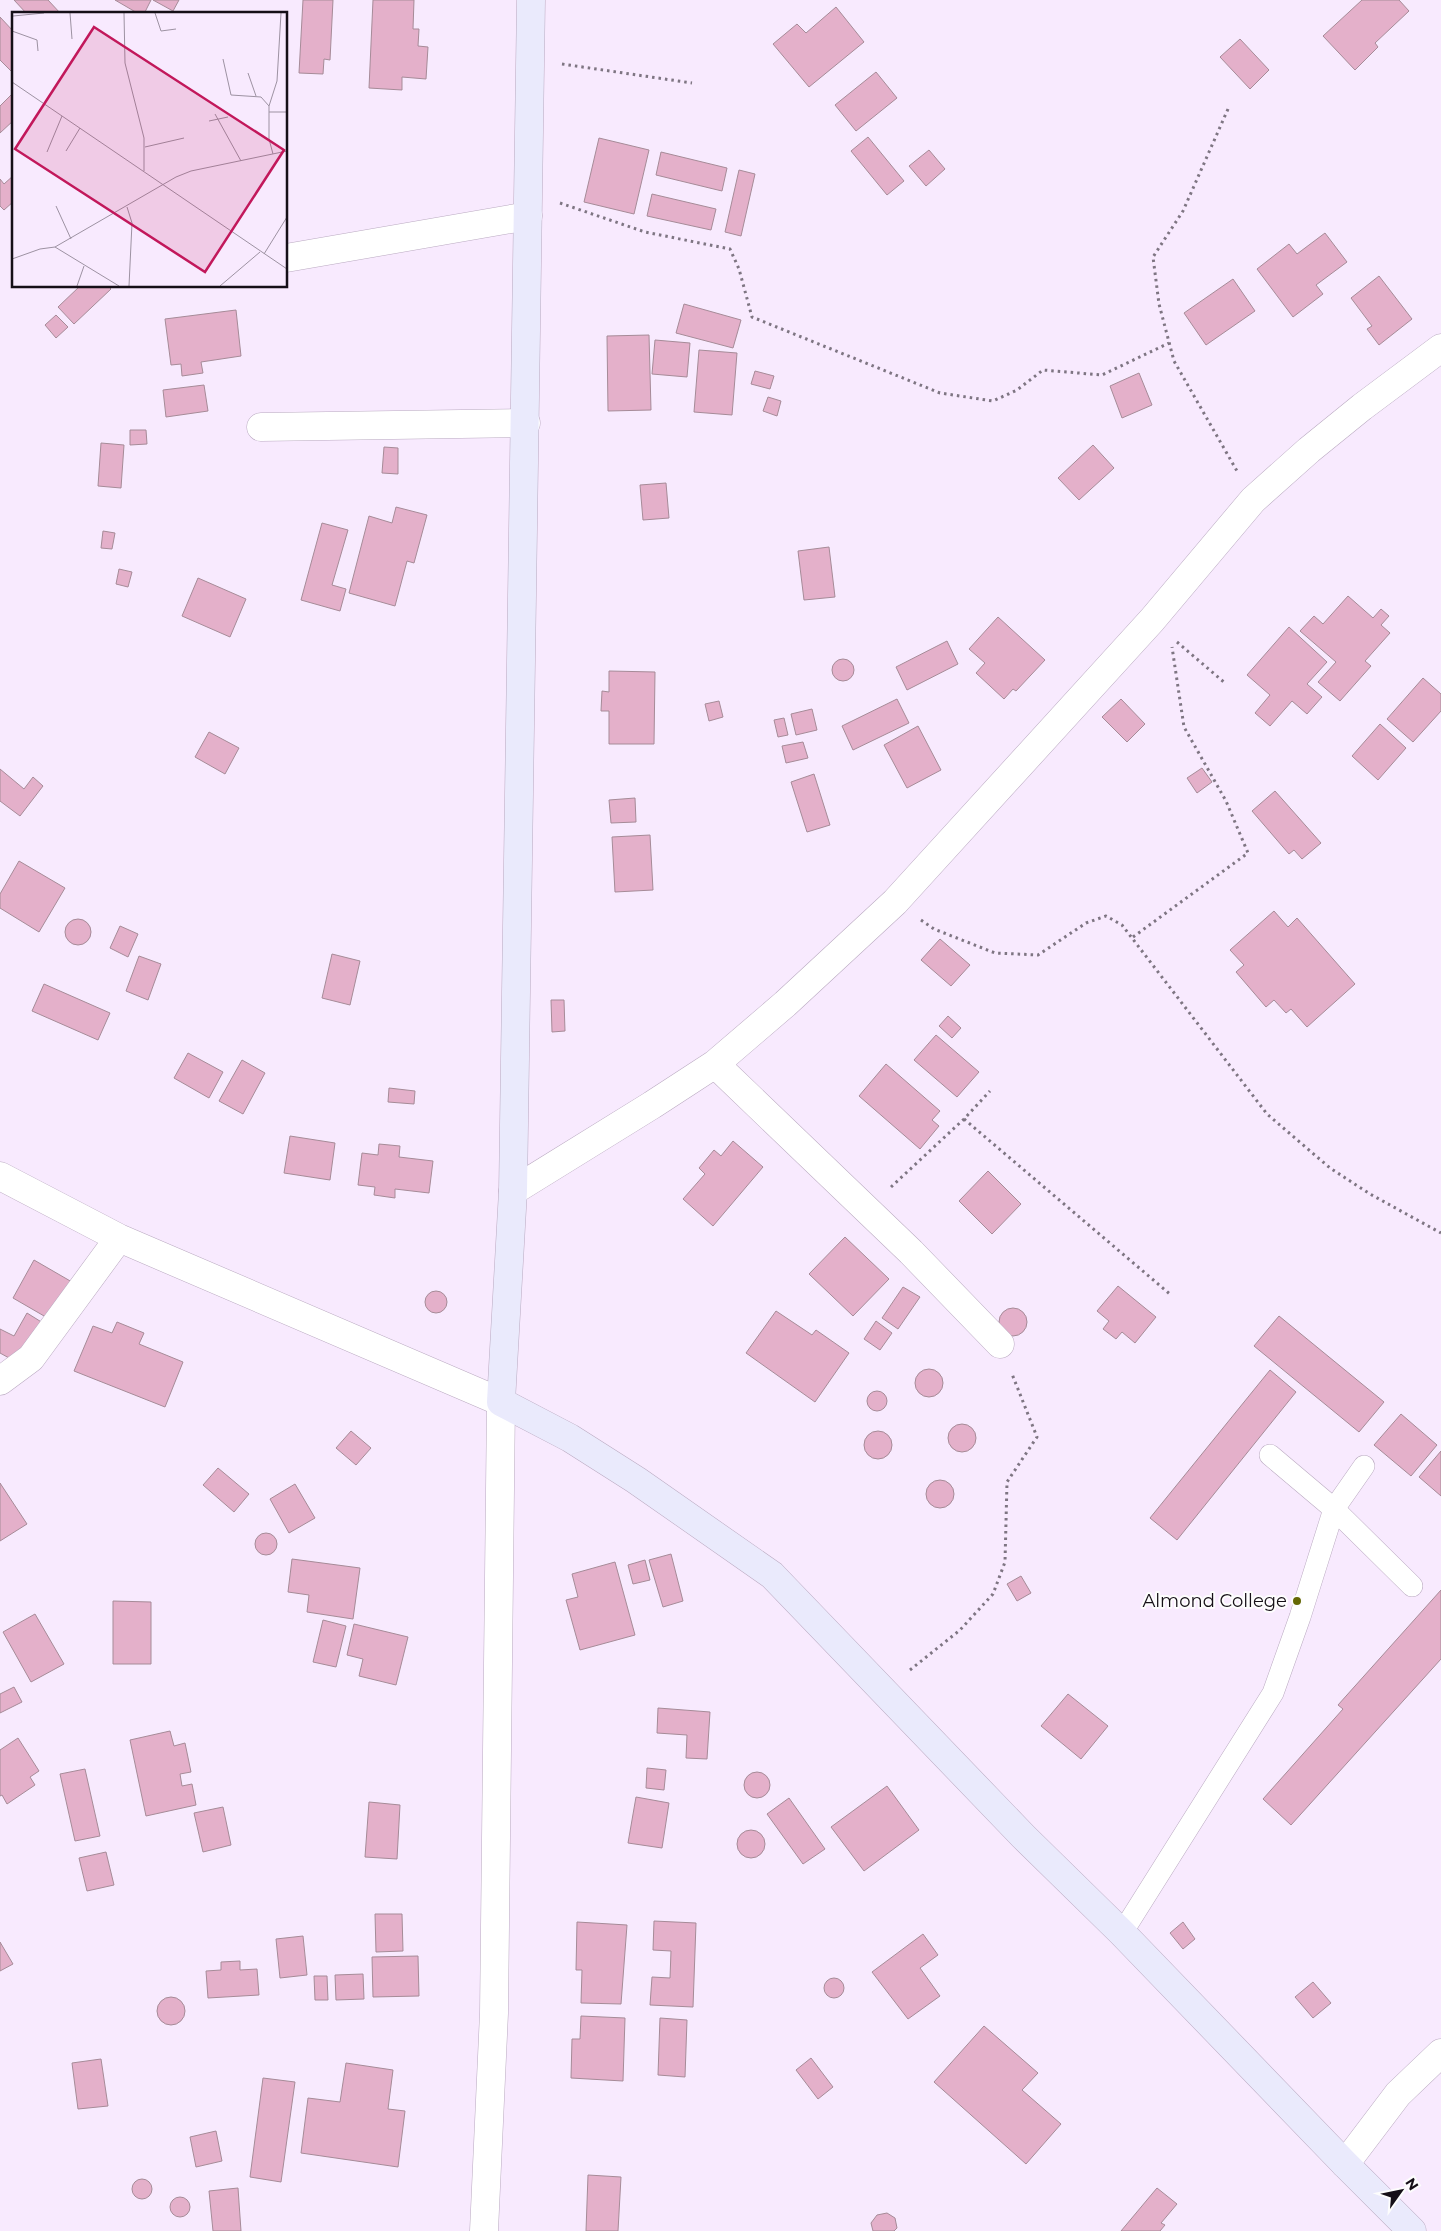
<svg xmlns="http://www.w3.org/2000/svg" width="1441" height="2231" viewBox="0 0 1441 2231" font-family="Montserrat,sans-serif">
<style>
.building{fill:#e4b0ca;stroke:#a68b98}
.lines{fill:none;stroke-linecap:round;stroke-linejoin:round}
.lane-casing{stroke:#baaac1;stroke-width:22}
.street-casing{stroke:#baaac1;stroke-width:29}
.secondary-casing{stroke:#baaac1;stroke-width:29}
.path{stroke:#7e7582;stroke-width:3;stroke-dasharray:2.5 4;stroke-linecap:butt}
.lane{stroke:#fff;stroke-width:21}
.street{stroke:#fff;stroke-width:28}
.secondary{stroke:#eaeafc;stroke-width:28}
.poi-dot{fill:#656805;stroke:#fdfdfd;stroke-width:2}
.labels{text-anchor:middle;stroke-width:4;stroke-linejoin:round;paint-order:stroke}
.poi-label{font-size:18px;fill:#150f17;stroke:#fdfdfd;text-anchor:end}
.inset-road{fill:none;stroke:#9d92a2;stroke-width:1}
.view{fill:#c2185b;fill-opacity:0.15;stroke:#c2185b;stroke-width:2.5}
.inset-edge{fill:none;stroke:#150f17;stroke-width:2.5}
</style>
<rect width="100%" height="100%" fill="#f8eafe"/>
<path class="building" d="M14,0H48L61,14H27Z
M115,0H151L144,14H139Z
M153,0H179L173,11Z
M303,0H333L330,60L324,59L323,74L299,73Z
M373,0H414L413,29H419L418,46L428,47L426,79L402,77V90L369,88Z
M1362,0H1399L1409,11L1375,43L1378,47L1355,70L1323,36Z
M836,7L864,42L809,87L773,44L797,24L806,33Z
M0,17L14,32V74L0,60Z
M1240,39L1269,70L1250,89L1220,57Z
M876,72L897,98L856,131L835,105Z
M14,92V120L0,133V106Z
M868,137L904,181L887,195L851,151Z
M599,138L649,150L634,214L584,202Z
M929,150L945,169L926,186L909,166Z
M661,152L727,168L722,191L656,175Z
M739,170L755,174L741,236L725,232Z
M14,175V201L4,210L0,206V179L4,184Z
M652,194L716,209L711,230L647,216Z
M1325,233L1347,262L1316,285L1323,294L1293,317L1257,269L1289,244L1297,254Z
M1379,276L1412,319L1379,345L1367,329L1372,326L1351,298Z
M1233,279L1255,311L1206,345L1184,313Z
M80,286H108L111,289L74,324L58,307Z
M684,304L741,320L733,348L676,333Z
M236,310L241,356L201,362L203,373L182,376L181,364L171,365L165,319Z
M56,315L68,327L56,338L45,325Z
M649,335L651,410L608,411L607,336Z
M655,340L690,343L687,377L652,374Z
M699,350L737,353L732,415L694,412Z
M755,371L774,376L770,389L751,384Z
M1139,373L1152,405L1122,418L1110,386Z
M204,385L208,411L166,417L163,390Z
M768,397L781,401L777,416L763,411Z
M130,430H146L147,444L130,445Z
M101,443L124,445L121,488L98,486Z
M1093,445L1114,468L1079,500L1058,478Z
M384,447L398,448V474L382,473Z
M666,483L669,518L643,520L640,485Z
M396,507L427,515L414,563L407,561L395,606L349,593L369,516L392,523Z
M322,523L348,530L332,585L346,589L340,611L301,600Z
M103,531L115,533L112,549L101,548Z
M829,547L835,597L804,600L798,551Z
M119,569L132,572L128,587L116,584Z
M198,578L246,599L230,637L182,616Z
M1348,596L1373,618L1381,609L1389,616L1381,625L1390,633L1365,661L1371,666L1340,701L1318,682L1336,662L1300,631L1314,616L1323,624Z
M998,617L1045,660L1016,691L1013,689L1004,699L976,673L985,663L969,649Z
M1289,627L1327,662L1307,684L1322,697L1307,714L1292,701L1270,726L1255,713L1270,695L1247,675Z
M947,641L958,664L907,690L896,667Z
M832 670a11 11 0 1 1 22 0a11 11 0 1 1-22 0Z
M609,671L655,672L654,744H609V711H601L602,691L609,692Z
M1423,678L1441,694V711L1413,742L1387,719Z
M897,699L909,723L853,750L842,726Z
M1121,699L1145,724L1127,742L1102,717Z
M719,701L723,717L709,721L705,704Z
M812,709L817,730L796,735L791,714Z
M784,718L788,735L778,737L774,720Z
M1380,724L1406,748L1378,780L1352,756Z
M918,726L941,770L907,788L884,745Z
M209,732L239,748L225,774L195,757Z
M803,742L808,758L786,763L782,746Z
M1202,768L1212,782L1197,793L1187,778Z
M0,769L24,789L33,777L43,786L20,816L0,801Z
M814,774L830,825L807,832L791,782Z
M1275,791L1321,843L1302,859L1294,850L1289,854L1252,811Z
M635,798L636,822L611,823L609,800Z
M650,835L653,890L615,892L612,837Z
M19,861L65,888L39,932L0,908V894Z
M1274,911L1288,927L1297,918L1355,984L1307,1027L1291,1009L1286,1013L1274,1000L1266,1007L1236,972L1244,965L1230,950Z
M65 932a13 13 0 1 1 26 0a13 13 0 1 1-26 0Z
M120,926L138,934L128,957L110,948Z
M940,939L970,965L951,986L921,960Z
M332,954L360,961L350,1005L322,998Z
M139,956L161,964L148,1000L126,991Z
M44,984L110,1013L98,1040L32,1011Z
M551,1000H564L565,1031L552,1032Z
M948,1016L961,1028L952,1038L939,1026Z
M936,1035L979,1072L957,1097L914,1060Z
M188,1053L223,1072L209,1098L174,1078Z
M242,1060L265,1073L243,1114L219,1101Z
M886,1064L940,1111L932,1120L939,1126L920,1149L859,1096Z
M389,1088L415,1091L414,1104L388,1102Z
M290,1136L335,1143L330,1180L284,1173Z
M733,1141L763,1167L713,1226L683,1199L705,1174L699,1168L714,1150L721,1156Z
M379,1144L400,1146L399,1157L433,1161L429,1193L395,1189V1198L374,1195L375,1187L358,1185L362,1153L378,1155Z
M988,1171L1021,1204L992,1234L959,1201Z
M845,1237L889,1279L853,1316L809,1274Z
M34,1260L72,1282L51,1320L13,1298Z
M1118,1286L1156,1317L1135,1343L1122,1332L1116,1339L1103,1329L1109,1321L1097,1311Z
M903,1287L920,1297L898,1329L882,1318Z
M425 1302a11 11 0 1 1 22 0a11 11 0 1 1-22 0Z
M999 1322a14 14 0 1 1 28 0a14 14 0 1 1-28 0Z
M776,1311L812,1335L816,1330L849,1353L815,1402L746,1353Z
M27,1313L43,1323L20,1364L0,1353V1329L14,1336Z
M1279,1316L1384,1402L1359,1432L1254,1346Z
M876,1321L892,1333L880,1350L864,1339Z
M117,1322L144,1333L139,1344L183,1362L165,1407L74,1371L93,1326L112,1333Z
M915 1383a14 14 0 1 1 28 0a14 14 0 1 1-28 0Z
M1270,1370L1296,1392L1177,1540L1150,1518Z
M867 1401a10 10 0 1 1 20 0a10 10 0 1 1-20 0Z
M1401,1414L1437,1445L1411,1476L1374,1445Z
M948 1438a14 14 0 1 1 28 0a14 14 0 1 1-28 0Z
M351,1431L371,1448L356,1465L336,1448Z
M864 1445a14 14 0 1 1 28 0a14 14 0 1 1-28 0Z
M1441,1451V1496L1419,1477Z
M218,1468L249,1494L234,1512L203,1485Z
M926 1494a14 14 0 1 1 28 0a14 14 0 1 1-28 0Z
M0,1483L27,1524L0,1541Z
M295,1484L315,1518L289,1533L270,1499Z
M255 1544a11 11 0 1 1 22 0a11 11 0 1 1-22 0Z
M671,1554L683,1601L663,1607L649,1560Z
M292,1559L360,1568L353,1619L307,1612L309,1595L288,1592Z
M645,1560L650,1580L633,1584L628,1565Z
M615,1562L635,1635L580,1650L566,1600L578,1597L572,1574Z
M1021,1576L1031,1593L1017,1601L1007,1584Z
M1441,1590V1659L1291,1825L1263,1799L1343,1709L1338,1705Z
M113,1601L151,1602V1664H113Z
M35,1614L64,1664L31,1682L3,1632Z
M323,1620L346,1626L336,1667L313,1662Z
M354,1624L408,1637L396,1685L359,1676L363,1659L347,1655Z
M14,1687L22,1702L0,1713V1694Z
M1068,1694L1108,1726L1081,1759L1041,1726Z
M658,1708L710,1712L707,1759L686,1758L687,1735L657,1733Z
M170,1731L174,1746L185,1743L191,1772L180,1774L182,1786L192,1784L196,1805L146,1816L130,1740Z
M18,1738L39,1771L30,1777L35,1785L7,1804L2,1795L0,1796V1750Z
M647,1768L666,1770L664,1790L646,1788Z
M85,1769L100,1836L75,1841L60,1774Z
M744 1785a13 13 0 1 1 26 0a13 13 0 1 1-26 0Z
M887,1786L919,1830L864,1871L831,1827Z
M636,1797L669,1803L662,1848L628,1843Z
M789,1798L825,1849L803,1864L767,1814Z
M369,1802L400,1805L397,1859L365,1857Z
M223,1807L231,1845L203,1852L194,1813Z
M737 1844a14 14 0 1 1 28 0a14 14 0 1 1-28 0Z
M106,1852L114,1885L87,1891L79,1858Z
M375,1914H402L403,1951L376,1952Z
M654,1921L696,1923L693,2007L650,2005L652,1977L670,1978L671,1951L653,1950Z
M577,1922L627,1925L621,2004L581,2003L582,1970H576Z
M1183,1922L1195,1939L1183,1949L1170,1933Z
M923,1934L938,1955L920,1968L940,1996L908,2019L872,1972Z
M303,1936L307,1975L280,1978L276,1939Z
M0,1942L13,1964L0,1971Z
M418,1956L419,1996L373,1997L372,1957Z
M240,1961V1970L257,1969L259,1995L208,1998L206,1971L221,1970V1962Z
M363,1974L364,1999L336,2000L335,1975Z
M314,1976H327L328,2000H315Z
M824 1988a10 10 0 1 1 20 0a10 10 0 1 1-20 0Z
M1313,1982L1331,2003L1313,2018L1295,1997Z
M157 2011a14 14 0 1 1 28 0a14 14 0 1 1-28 0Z
M581,2016L625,2018L623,2081L571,2078L572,2039H580Z
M660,2018L687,2020L685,2077L658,2075Z
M984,2026L1038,2073L1022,2090L1061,2124L1026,2164L934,2082Z
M811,2058L833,2087L818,2099L796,2070Z
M101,2059L108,2106L78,2109L72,2063Z
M346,2063L393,2070L388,2109L405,2111L398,2167L301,2153L308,2098L340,2102Z
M263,2078L295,2082L281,2182L250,2177Z
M216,2131L222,2161L196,2167L190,2137Z
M588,2175L621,2177L618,2231H586Z
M132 2189a10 10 0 1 1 20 0a10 10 0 1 1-20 0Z
M238,2188L241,2231H213L209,2191Z
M1157,2188L1177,2204L1161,2223L1165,2225L1160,2231H1121Z
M170 2207a10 10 0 1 1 20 0a10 10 0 1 1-20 0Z
M887,2213L895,2218L897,2228L894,2231H873L871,2223L877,2215Z"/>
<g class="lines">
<defs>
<path id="lane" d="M1270,1455L1334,1509L1412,1586
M1122,1933L1273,1693L1300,1617L1334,1509L1364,1466"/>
<path id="street" d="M286,258L528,216
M261,427L526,423
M715,1064L911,1252L1000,1344
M0,1176L119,1238L501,1402L494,2013L484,2231
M513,1191L652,1105L715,1064L785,1004L895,902L1152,620L1253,500L1309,450L1362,407L1441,348
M0,1381L31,1358L119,1238
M1345,2164L1398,2094L1441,2053"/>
<path id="secondary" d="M531,0L513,1191L501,1402L570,1438L636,1480L772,1575L1023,1836L1122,1933L1345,2164L1412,2231"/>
</defs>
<use href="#lane" class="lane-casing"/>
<use href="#street" class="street-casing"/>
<use href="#secondary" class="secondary-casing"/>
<path class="path" d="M562,64L692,83
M1228,109L1183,211L1153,257L1159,304L1174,361L1237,471
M560,203L645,232L730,249L739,269L752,317L940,393L993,401L1017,390L1043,370L1102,375L1169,343
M1177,642L1225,683
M921,920L934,929L995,953L1038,955L1086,923L1106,916L1122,925L1267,1114L1330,1168L1370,1194L1441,1233
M1133,937L1248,853L1226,801L1184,727L1172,647
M964,1119L1171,1295
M891,1187L964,1119L990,1091
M910,1670L960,1630L993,1594L1005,1562L1007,1482L1037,1437L1012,1374"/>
<use href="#lane" class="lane"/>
<use href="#street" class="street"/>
<use href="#secondary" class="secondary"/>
</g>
<circle class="poi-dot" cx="1297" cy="1601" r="5"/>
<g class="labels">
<g class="poi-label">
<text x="1287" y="1607">Almond College</text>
</g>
</g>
<g transform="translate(12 12)">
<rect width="275" height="275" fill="#f8eafe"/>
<path class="inset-road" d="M58,1L60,27M112,1L113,51L132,126V159M143,1L149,19L164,17M1,4L32,1M0,19L25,28L26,39M211,47L219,83L249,85L257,94M236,61L244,84M0,70L275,257M257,100H275M203,102L229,149M197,109L216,105M133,135L172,126M54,139L68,116M35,140L50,104M261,142L257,127V94L265,69L269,1M44,194L59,227M115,195L120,211L117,274M43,235L164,165L179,159L275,139M252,242L275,205M0,247L28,237L43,235L107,274M65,274L72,254M208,274L248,240"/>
<path class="view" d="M82,15L272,138L193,260L3,137Z"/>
<rect width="275" height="275" class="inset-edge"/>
</g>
<g transform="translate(1401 2191) rotate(57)" stroke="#fdfdfd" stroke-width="4" paint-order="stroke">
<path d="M0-4L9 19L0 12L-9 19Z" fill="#150f17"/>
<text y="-8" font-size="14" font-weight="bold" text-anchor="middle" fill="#150f17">N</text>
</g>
</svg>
